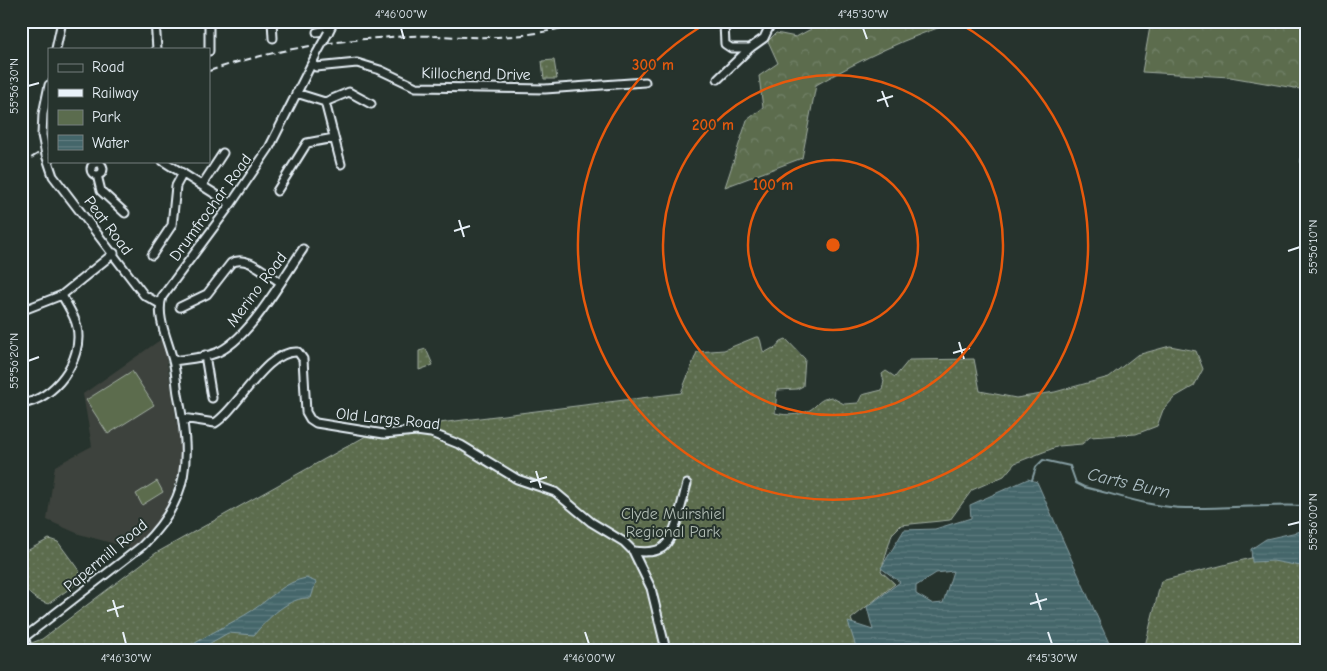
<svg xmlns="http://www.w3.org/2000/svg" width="1327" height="671" viewBox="0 0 1327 671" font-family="'Comic Neue',sans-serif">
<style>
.built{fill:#3d423c}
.green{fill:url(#green-dots);stroke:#a2aea3}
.forest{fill:url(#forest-crowns);stroke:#a2aea3}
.pitch{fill:#5b6c4e;stroke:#a2aea3}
.water{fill:url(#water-rules);stroke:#869ea3;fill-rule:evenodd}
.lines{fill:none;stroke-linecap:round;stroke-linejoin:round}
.stream{stroke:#869ea3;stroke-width:2}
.minor-casing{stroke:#e8f1f8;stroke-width:11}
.minor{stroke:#26332d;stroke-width:7}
.rail{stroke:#e8f1f8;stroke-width:2;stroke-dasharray:8 4;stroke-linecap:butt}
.minor-bridge-casing{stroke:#e8f1f8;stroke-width:11;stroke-linecap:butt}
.minor-bridge{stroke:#26332d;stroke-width:7}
.ticks{fill:none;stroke:#e8f1f8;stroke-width:2}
.ring{fill:none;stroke:#e8590c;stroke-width:2.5}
.labels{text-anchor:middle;stroke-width:4;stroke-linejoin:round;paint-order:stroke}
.street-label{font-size:16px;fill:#e8f1f8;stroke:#26332d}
.park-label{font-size:16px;fill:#b0bcb4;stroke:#26332d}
.water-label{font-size:18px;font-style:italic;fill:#afc0c6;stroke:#26332d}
.centre{fill:#e8590c;stroke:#26332d;stroke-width:2.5}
.ring-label{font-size:15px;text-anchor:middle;font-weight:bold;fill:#e8590c;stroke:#26332d;stroke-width:4;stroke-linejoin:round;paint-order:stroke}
.neatline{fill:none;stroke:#e8f1f8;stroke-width:2}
.ticks-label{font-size:12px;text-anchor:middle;fill:#e8f1f8}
</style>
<defs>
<pattern id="green-dots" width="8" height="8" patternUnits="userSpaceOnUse" patternTransform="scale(1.25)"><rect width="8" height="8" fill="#5b6c4e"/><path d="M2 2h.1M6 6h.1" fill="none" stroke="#738168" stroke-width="1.8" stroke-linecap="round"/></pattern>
<pattern id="forest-crowns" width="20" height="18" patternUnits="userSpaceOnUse" patternTransform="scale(1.25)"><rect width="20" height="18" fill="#5b6c4e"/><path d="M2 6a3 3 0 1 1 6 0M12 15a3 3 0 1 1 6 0" fill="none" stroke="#738168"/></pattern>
<pattern id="water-rules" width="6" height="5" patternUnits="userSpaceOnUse" patternTransform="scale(1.25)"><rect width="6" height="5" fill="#44666a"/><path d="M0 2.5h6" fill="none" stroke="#5f7c80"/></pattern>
</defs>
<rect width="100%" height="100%" fill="#26332d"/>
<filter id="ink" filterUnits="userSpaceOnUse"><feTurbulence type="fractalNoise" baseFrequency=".02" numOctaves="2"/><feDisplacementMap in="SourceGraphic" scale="10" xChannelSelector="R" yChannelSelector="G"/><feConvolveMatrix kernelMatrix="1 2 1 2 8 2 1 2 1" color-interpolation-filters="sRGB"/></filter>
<g filter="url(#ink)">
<path class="built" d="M163,338L181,447L180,468L164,518L133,549L79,534L47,520L55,466L92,446L83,394Z"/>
<path class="green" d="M554,60L557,79H544L542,61Z
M756,337H759C762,342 761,348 764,353L773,348L774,349L781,341L786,339L805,359L803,386L797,389L777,390L775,413C787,416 804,416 814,407C820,401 822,399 831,397L844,404L858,403L862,395L882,390L884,381L882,374L886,371L895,377L909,360L974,359L980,391L1016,398L1055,392L1109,377L1137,355L1170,346L1196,351L1203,369L1194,386L1175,397L1163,410L1157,426L1136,434L1090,437L1082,444L1059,446L1015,463L1004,476L972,490L950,520L901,525L892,534L881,571L895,584L851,619L863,650H21V647L42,639L156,553L375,431L681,393L697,352L724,350Z
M426,349L433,365L419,370V351Z
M49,539L58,542L80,572L76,584L48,604C20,594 21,581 21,554Z
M1306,544V650H1144L1161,581Z"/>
<path class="forest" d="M813,21H959C909,36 862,59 816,85L802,158L725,187L747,120L763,108L759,76L778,63L768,41L776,33L796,37L811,29Z
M1151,21H1306V90L1230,77L1142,72Z"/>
<path class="pitch" d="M132,371L154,405L108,434L86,400Z
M157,481L163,492L142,505L136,494Z"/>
<path class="water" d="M1028,479L1037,482L1112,650H857L848,622L873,630L867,607L900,582L881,568L904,530L935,529L971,518L970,505ZM953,571L943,603L933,604L916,594V586L936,573Z
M1306,530V567L1273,561L1252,562L1251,549L1266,539Z
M306,578L316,582L311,598C289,596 267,619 254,635L228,633L198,650H185C207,634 231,624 253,610C271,598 284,582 306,578Z"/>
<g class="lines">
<path class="stream" d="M1301,162L1305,136L1302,112
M1032,480L1036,467L1043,460L1070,466L1076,483L1084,487C1117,495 1152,508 1186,508C1226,509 1266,504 1306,506"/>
<defs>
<path id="minor" d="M155,21L157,49
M209,21V51
M272,21L273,38
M724,24L725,44L731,48H750
M317,32L329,30
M328,33L334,21
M56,49L62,21
M312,63L316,67L357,63L380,70L416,87L545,89L645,82
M718,79L750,48L764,38L772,21
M296,93L325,102L349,92L371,104
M325,102L341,164
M42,135L43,114L49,85
M46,155L53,176L144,295L160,304
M163,161L231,204
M91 169a6 6 0 1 1 12 0a6 6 0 1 1-12 0Z
M97,175L101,191L125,213
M202,185L223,153
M277,191L307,143L334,138
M152,255L172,225L176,186L183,173
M180,307L207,294L231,263C247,254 266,274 280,282
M21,311L62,295L114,253
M205,355L212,398
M173,361C187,359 203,358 216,353C249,340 282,279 303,249
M21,404C54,400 84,360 77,327C75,316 67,305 62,295
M183,418L215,423C239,408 266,349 298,352L303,359L306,412L310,419L316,423L384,434L416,431L431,433L461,445L517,479L555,492L591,522L624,542L633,551L651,588L666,650
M633,551C642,552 652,553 660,549C675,543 682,500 687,484
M25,638L27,650
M21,640L142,546C191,498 191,458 178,394C176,382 176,369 172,357C167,338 156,316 162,297L231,204L269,148L317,53"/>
</defs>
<use href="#minor" class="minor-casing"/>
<use href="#minor" class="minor"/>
<path class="rail" d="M209,71C274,49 341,39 410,36C436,35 463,38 490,37C523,37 558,30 591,21
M21,164L49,147"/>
<defs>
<path id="minor-bridge" d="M317,53L328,33
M42,135L46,155"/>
</defs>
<use href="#minor-bridge" class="minor-bridge-casing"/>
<use href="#minor-bridge" class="minor-bridge"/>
</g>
</g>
<path class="ticks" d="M401,28L404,39M863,28L867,39M28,86L39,83M882,91L888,107M877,101L893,96M459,220L464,237M454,231L470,226M1288,251L1300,247M959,342L964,359M953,353L970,348M28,361L39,357M536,471L541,488M530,482L547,477M1288,525L1300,522M1036,593L1041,610M113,600L118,617M1030,604L1047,599M107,611L124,606M123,632L126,644M585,632L589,644M1048,632L1052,644"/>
<g class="ring">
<circle cx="833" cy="245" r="85"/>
<circle cx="833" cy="245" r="170"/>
<path d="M957 22A255 255 0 1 1 709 22"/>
</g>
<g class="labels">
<g class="street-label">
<text transform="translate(476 73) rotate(1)" y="6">Killochend Drive</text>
<text transform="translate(210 207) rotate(-54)" y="6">Drumfrochar Road</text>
<text transform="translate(109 225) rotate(53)" y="6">Peat Road</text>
<text transform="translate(256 289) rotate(-53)" y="6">Merino Road</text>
<text transform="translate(388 418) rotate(6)" y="6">Old Largs Road</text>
<text transform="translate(105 555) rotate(-40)" y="6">Papermill Road</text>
</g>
<g class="park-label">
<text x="673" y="519">Clyde Muirshiel<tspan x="673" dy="18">Regional Park</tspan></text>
</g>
<g class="water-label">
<text transform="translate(1129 483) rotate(13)" y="6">Carts Burn</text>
</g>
</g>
<circle cx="833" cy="245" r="8" class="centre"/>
<g class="ring-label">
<text x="653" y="70">300 m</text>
<text x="713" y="130">200 m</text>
<text x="773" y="190">100 m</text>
</g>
<rect width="1327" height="671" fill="none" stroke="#26332d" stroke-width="55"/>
<rect x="48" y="48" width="162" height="115" fill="#26332d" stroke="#747f7e"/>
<rect x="58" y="64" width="25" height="8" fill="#26332d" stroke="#747f7e"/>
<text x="92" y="72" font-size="15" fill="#e8f1f8">Road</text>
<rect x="58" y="89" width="25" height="8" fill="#e8f1f8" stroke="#747f7e"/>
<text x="92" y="98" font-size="15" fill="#e8f1f8">Railway</text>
<rect x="58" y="110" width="25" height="15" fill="#5b6c4e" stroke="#747f7e"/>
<text x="92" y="122" font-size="15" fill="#e8f1f8">Park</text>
<rect x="58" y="135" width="25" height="15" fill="url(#water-rules)" stroke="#747f7e"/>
<text x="92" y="148" font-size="15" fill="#e8f1f8">Water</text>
<rect x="28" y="28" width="1272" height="616" class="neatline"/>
<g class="ticks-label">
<text x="401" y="18">4°46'00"W</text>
<text x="863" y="18">4°45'30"W</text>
<text transform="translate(14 86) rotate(-90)" y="4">55°56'30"N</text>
<text transform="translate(1313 247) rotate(-90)" y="4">55°56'10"N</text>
<text transform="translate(14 361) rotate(-90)" y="4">55°56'20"N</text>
<text transform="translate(1313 522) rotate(-90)" y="4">55°56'00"N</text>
<text x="126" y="662">4°46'30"W</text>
<text x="589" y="662">4°46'00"W</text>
<text x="1052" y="662">4°45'30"W</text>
</g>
</svg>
